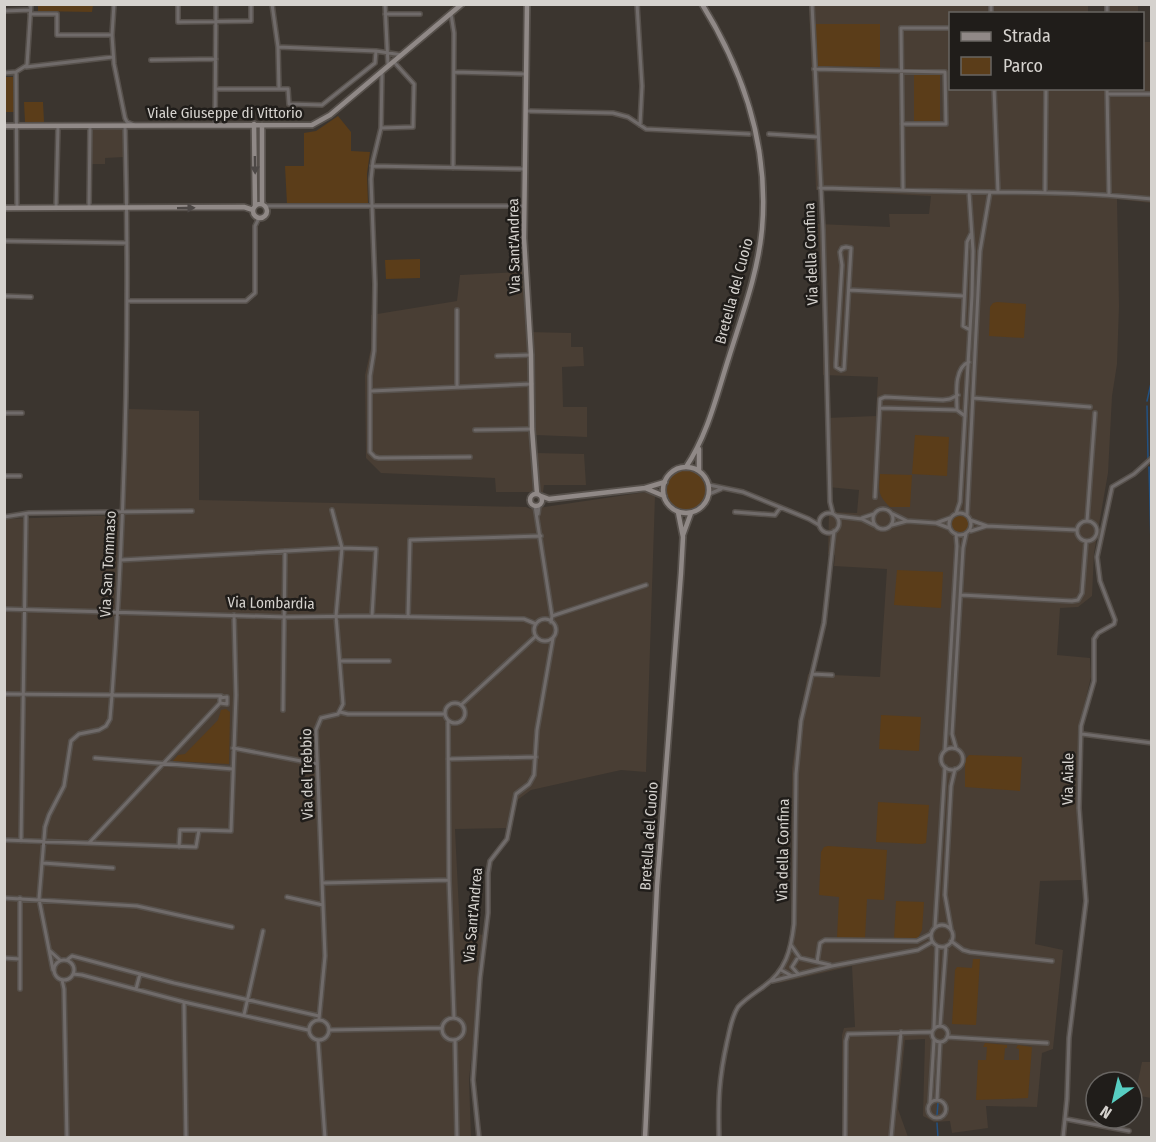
<svg xmlns="http://www.w3.org/2000/svg" width="1156" height="1142" viewBox="0 0 1156 1142" font-family="'Fira Sans Condensed',sans-serif">
<style>
.built{fill:#493e34}
.green{fill:#5b3d19}
.lines{fill:none;stroke-linecap:round;stroke-linejoin:round}
.stream{stroke:#225182;stroke-width:1.5}
.street-casing{stroke:#57514c;stroke-width:6}
.secondary-casing{stroke:#57514c;stroke-width:8}
.street{stroke:#706b6a;stroke-width:3}
.secondary{stroke:#908987;stroke-width:4.5}
.oneway{fill:#4d4846}
.labels{text-anchor:middle;stroke-width:5;stroke-linejoin:round;paint-order:stroke}
.street-label{font-size:15px;fill:#d5d2ce;stroke:#201d1a}
</style>
<rect width="100%" height="100%" fill="#3b352f"/>
<path class="built" d="M809,5H1088V13L950,14V88H1142L1143,42H1151V203L1117,199L1119,306L1117,364L1112,396L1108,473L1094,553L1092,596L1078,607L1060,608L1057,655L1090,658L1091,677L1081,719L1078,748L1077,804L1082,880L1040,881L1035,944L1063,950L1053,1049L1042,1053L1037,1107L986,1106L988,1128L952,1133L950,1121L934,1122L923,1116L925,1039L905,1040L898,1109L908,1137H842V1035L844,1028L855,1027L852,966L779,983L766,984L776,975L785,959L791,935L792,768L799,718L808,674L880,677L887,569L834,566L835,555L828,554L829,512L857,513L859,490L828,487L826,418L876,416L878,377L823,375V311L818,224L890,227L889,214H929L931,196L816,190Z
M1110,5H1138V13H1110Z
M92,128H124V157L105,158V164H92Z
M522,272L528,332L571,333V347H583L584,366L562,367L563,407H587V437L535,435V453L584,454L586,485H544L543,492H496L495,478L381,473L366,458L365,375L371,348V315L457,301L460,275Z
M129,409L199,411V500L526,507L531,509L646,492L655,496L646,772L621,770L531,790L516,801L511,828L455,829L460,932L484,935L469,1080L471,1137H5L4,519L123,515Z
M1142,1062H1151V1098L1135,1095Z"/>
<path class="green" d="M38,5H93L92,12L38,11Z
M815,24H880V67L817,66Z
M914,74H940V122H914Z
M5,77H15L14,112H5Z
M43,102L44,122H25L24,102Z
M338,116L351,132V151L370,152L367,174L368,203L287,204L285,166H304V133L316,131Z
M420,259V278L386,279L385,260Z
M997,302L1026,304L1024,338L989,336L990,307L993,303Z
M915,435L949,437L947,476L912,474Z
M666 490a20 20 0 1 1 40 0a20 20 0 1 1-40 0Z
M880,474L912,475L910,507H890C877,495 879,490 880,474Z
M951 524a9 9 0 1 1 18 0a9 9 0 1 1-18 0Z
M897,570L943,572L941,608L894,605Z
M226,709L230,712L229,764L173,761L178,755L185,754L218,720L221,710Z
M881,715L921,717L919,751L879,749Z
M969,755L1022,757L1020,791L965,787V760Z
M878,802L929,805L926,843L922,844L876,842Z
M828,846L887,850L884,900L867,899L865,938H837L839,897L819,895L821,852L824,847Z
M896,901L924,902L922,930L918,938L894,939Z
M973,959H980L976,1025L952,1024L955,970L957,967L972,968Z
M985,1043L1007,1045V1048H1005L1004,1060H1019V1049L1016,1048L1018,1045L1032,1047L1028,1098L976,1100L978,1060H986L987,1047H983Z"/>
<g class="lines">
<path class="stream" d="M1147,401L1152,379
M1147,406L1148,459
M1149,467L1152,584
M937,1115L938,1103
M937,1123L938,1138"/>
<defs>
<path id="street" d="M114,4L112,35L114,64L125,118L127,122L134,125
M178,4V22L251,21V4
M272,4L278,47L279,89
M385,4L388,65
M637,4L642,86L640,125
M812,4L823,230L830,502L833,514
M991,4V14
M4,11L30,10
M30,14H57V35H112
M385,14H420
M451,14L454,33L453,168
M1107,14V4
M278,47L376,51L402,55
M151,60L216,59
M26,67L113,57
M814,69L945,72L946,124H902
M16,72L17,208
M382,72L381,128L373,161L371,179L375,284L374,351L370,376V452L375,457L379,458L470,457
M454,72L525,74
M4,73L16,72L27,65L31,4
M994,88L998,192
M1107,88L1109,194
M216,89H288L289,104L322,105L375,63L376,51
M1107,94H1152
M526,111L613,113L628,117L646,129L749,134
M215,125L216,4
M381,128L413,127L414,84L394,62
M769,134L818,137
M372,166L525,169
M820,188C877,189 934,192 990,192C1045,192 1098,193 1152,199
M903,190L901,28H950
M1045,191L1046,88
M265,206H524
M56,208L58,126
M89,208L90,126
M4,241L127,243
M846,247L851,248L844,369L841,370L836,367V363L842,265L840,252L842,248Z
M849,290L964,296
M4,296L31,297
M128,301H246L255,293V226L259,218
M457,310V386
M970,330L963,326L967,242L971,234
M497,356L531,355
M371,391L532,384
M973,398L1090,407
M880,408L957,410
M4,413H22
M965,416L957,410C957,396 953,368 969,362
M475,430L532,429
M4,476H20
M709,485L743,492L809,519L819,525
M709,494L721,489
M875,497L880,399L885,397L943,400L950,399L958,395
M535,506L552,616L551,622
M873 519a10 10 0 1 1 20 0a10 10 0 1 1-20 0Z
M735,512L775,515L780,508
M949 524a11 11 0 1 1 22 0a11 11 0 1 1-22 0Z
M819 523a10 10 0 1 1 20 0a10 10 0 1 1-20 0Z
M538,514L539,506
M956,514L960,502L972,296L973,251L969,192
M967,515L980,251L990,192
M837,516L862,519L874,525
M4,517L29,513L192,511
M862,518L874,514
M970,520L987,526L971,531
M1077 531a10 10 0 1 1 20 0a10 10 0 1 1-20 0Z
M907,521L936,523
M1087,521L1095,413
M892,525L907,521L893,514
M987,526L1077,530
M949,528L936,523L950,518
M121,560L342,548L376,549L372,616
M961,595L1072,601L1078,600L1082,593L1086,542
M4,609L285,617L372,616L524,619L536,624
M552,616L646,585
M408,617L410,540L541,536
M534 630a11 11 0 1 1 22 0a11 11 0 1 1-22 0Z
M340,661H389
M812,674L832,675
M4,694L221,696
M445 713a10 10 0 1 1 20 0a10 10 0 1 1-20 0Z
M461,705L536,636
M283,710L285,551
M340,712L348,714H444
M448,722L449,880L454,1018
M1082,734L1152,743
M233,748L317,764
M956,748L952,734L963,548L966,534
M941 759a11 11 0 1 1 22 0a11 11 0 1 1-22 0Z
M945,750L957,546L956,534
M95,758L233,769
M448,759L536,757
M4,840L196,847L199,830L231,831L236,695L234,615
M21,841L26,514
M89,843L220,703V698L227,697V704L220,703
M179,847L180,830H199
M43,863L113,868
M322,883L449,880
M287,897L323,905
M4,898L137,906L232,927
M931 936a11 11 0 1 1 22 0a11 11 0 1 1-22 0Z
M935,927L945,767
M951,929L945,895L951,786L955,769
M951,941L963,950L970,952L1052,961
M791,945L800,958L830,965
M50,951L60,960
M4,958L20,959
M797,959L792,967L798,974
M54 970a10 10 0 1 1 20 0a10 10 0 1 1-20 0Z
M67,960L72,956L76,957L174,983L319,1016
M817,962L820,943L825,940L917,941L931,934
M53,970L39,899L45,827L49,815L64,786L71,741L79,734L99,730L106,726L110,719L112,695C126,506 130,316 125,126
M781,970L792,976
M73,974L82,975L184,1002L308,1030
M62,980L64,989L67,1138
M772,981L832,966L918,950L932,942
M20,989V898
M136,989L140,974
M184,1002L186,1138
M244,1015L263,931
M442 1029a11 11 0 1 1 22 0a11 11 0 1 1-22 0Z
M319,1019L325,956L316,730L321,718L338,714L343,704L336,616L342,548L332,510
M309 1030a10 10 0 1 1 20 0a10 10 0 1 1-20 0Z
M932 1034a8 8 0 1 1 16 0a8 8 0 1 1-16 0Z
M940,1026L946,946
M934,1028L937,946
M329,1030L442,1028
M947,1037L1047,1043
M318,1040L325,1138
M455,1040L457,1138
M928 1109a9 9 0 1 1 18 0a9 9 0 1 1-18 0Z
M937,1100L940,1042
M930,1103L934,1040
M1066,1119L1129,1131
M479,1138L473,1080L480,978L488,913V873L490,861L507,839L516,794L529,784L534,775L537,730L553,638
M719,1138C718,1100 719,1078 727,1042C730,1030 731,1018 738,1007C745,999 755,993 763,987C786,971 791,950 794,924L796,774L801,721L824,623L834,531
M845,1138L846,1041L848,1034L931,1032
M891,1138L901,1032
M1063,1138L1067,1099L1069,1038L1086,901L1079,808L1081,726L1094,681V639L1098,633L1114,624L1115,620L1100,581L1097,557L1112,487L1134,474L1152,458"/>
<path id="secondary" d="M527,4L524,238L531,355L532,429L537,494
M254,124L255,205
M4,126L312,125L330,115L462,4
M253 211a7 7 0 1 1 14 0a7 7 0 1 1-14 0Z
M262,204V125
M4,208L244,207L253,210
M699,449V471
M663 490a23 23 0 1 1 46 0a23 23 0 1 1-46 0Z
M686,467C708,434 717,394 729,357C742,315 758,273 762,229C769,149 744,72 702,4
M645,488L664,496
M530 500a6 6 0 1 1 12 0a6 6 0 1 1-12 0Z
M541,496L549,499L645,488L665,482
M683,535L691,513
M645,1138L657,886L681,573L683,537L678,512"/>
</defs>
<use href="#street" class="street-casing"/>
<use href="#secondary" class="secondary-casing"/>
<use href="#street" class="street"/>
<use href="#secondary" class="secondary"/>
</g>
<defs><path id="oneway-solid" d="M-6-.8H1V-3.2L6.5 0L1 3.2V.8H-6Z" transform="scale(1.5)"/></defs>
<g class="oneway">
<use href="#oneway-solid" transform="translate(255 165) rotate(89)"/>
<use href="#oneway-solid" transform="translate(186 208) rotate(-1)"/>
</g>
<g class="labels">
<g class="street-label">
<text x="225" y="118">Viale Giuseppe di Vittorio</text>
<text transform="translate(514 246) rotate(-91)" y="5">Via Sant'Andrea</text>
<text transform="translate(811 254) rotate(-92)" y="5">Via della Confina</text>
<text transform="translate(734 291) rotate(-75)" y="5">Bretella del Cuoio</text>
<text transform="translate(108 564) rotate(-87)" y="5">Via San Tommaso</text>
<text transform="translate(271 603) rotate(1)" y="5">Via Lombardia</text>
<text transform="translate(307 774) rotate(-91)" y="5">Via del Trebbio</text>
<text transform="translate(1068 779) rotate(-89)" y="5">Via Aiale</text>
<text transform="translate(649 836) rotate(-86)" y="5">Bretella del Cuoio</text>
<text transform="translate(783 850) rotate(-89)" y="5">Via della Confina</text>
<text transform="translate(473 915) rotate(-85)" y="5">Via Sant'Andrea</text>
</g>
</g>
<rect width="1156" height="1142" fill="none" stroke="#d5d2ce" stroke-width="12"/>
<rect x="949" y="12" width="195" height="78" fill="#201d1a" stroke="#686562" stroke-width="1.5"/>
<rect x="961" y="32" width="30" height="9" fill="#908987" stroke="#686562" stroke-width="1.5"/>
<text x="1003" y="42" font-size="18" fill="#d5d2ce">Strada</text>
<rect x="961" y="57" width="30" height="18" fill="#5b3d19" stroke="#686562" stroke-width="1.5"/>
<text x="1003" y="72" font-size="18" fill="#d5d2ce">Parco</text>
<g transform="translate(1114 1100) rotate(214)"><circle r="28" fill="#201d1a" stroke="#686562" stroke-width="1.5"/>
<path d="M0-4.5L10 22L0 15L-10 22Z" fill="#57cec2"/>
<text y="-9" font-size="16" font-weight="bold" text-anchor="middle" fill="#d5d2ce">N</text>
</g>
</svg>
